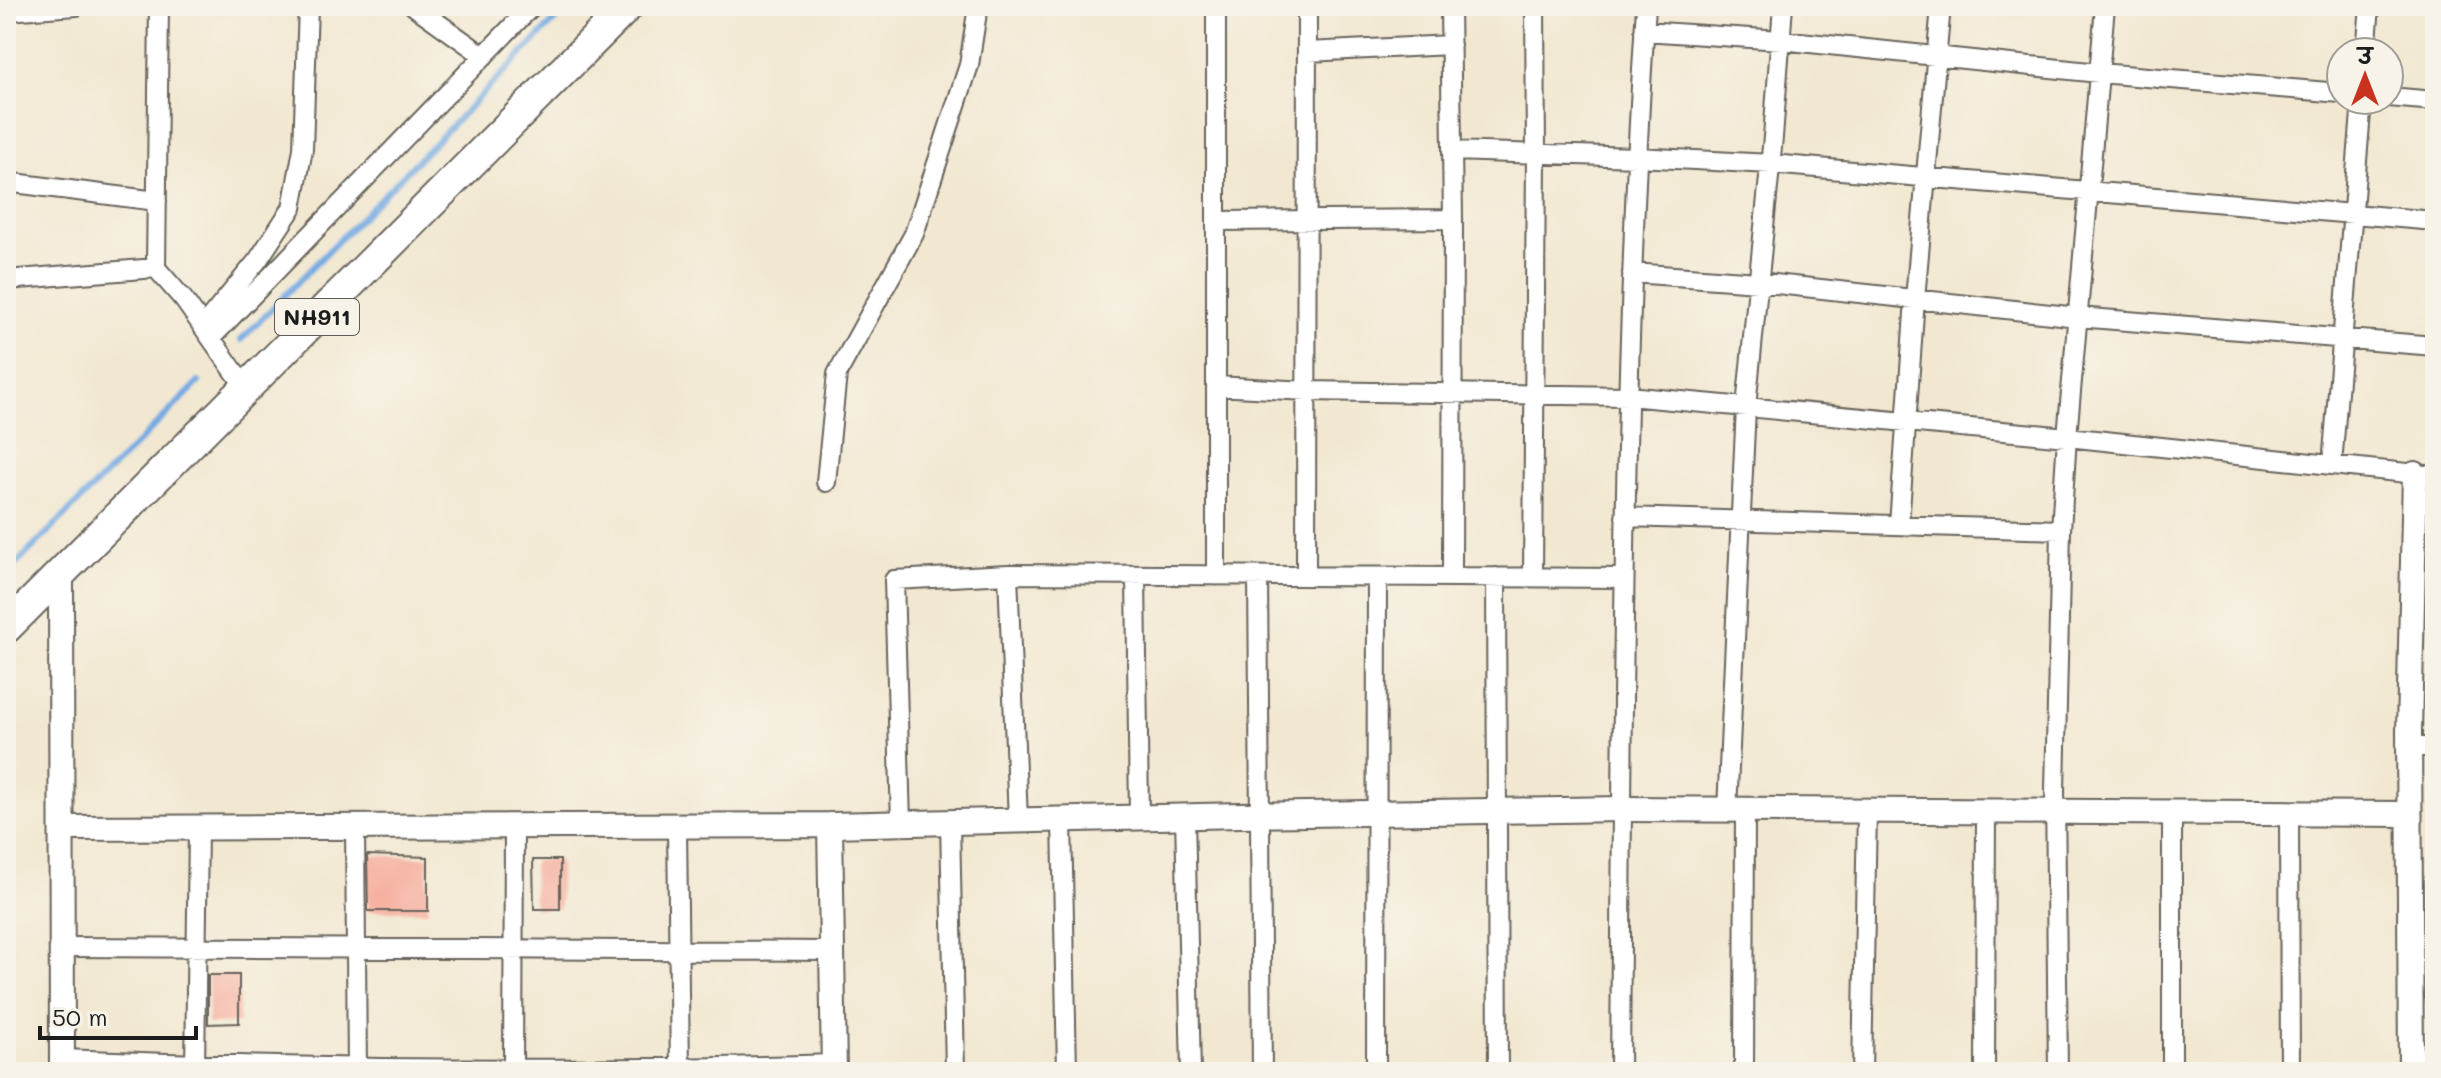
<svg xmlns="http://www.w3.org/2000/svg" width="2441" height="1078" viewBox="0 0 2441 1078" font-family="Mali,'Playpen Sans Deva',sans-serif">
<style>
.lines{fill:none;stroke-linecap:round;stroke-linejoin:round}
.stream{stroke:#74aae2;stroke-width:6}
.building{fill:#f6a796}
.minor-casing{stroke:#67635b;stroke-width:22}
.tertiary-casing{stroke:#67635b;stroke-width:28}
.trunk-casing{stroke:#67635b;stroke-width:34}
.minor{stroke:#fff;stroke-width:18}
.tertiary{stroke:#fff;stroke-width:24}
.trunk{stroke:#fff;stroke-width:30}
.labels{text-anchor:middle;stroke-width:8;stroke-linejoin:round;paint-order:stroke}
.shield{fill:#f7f3e8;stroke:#5e5c59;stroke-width:2}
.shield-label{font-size:22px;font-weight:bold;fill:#1c1c1c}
</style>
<rect width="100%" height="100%" fill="#f7f3e8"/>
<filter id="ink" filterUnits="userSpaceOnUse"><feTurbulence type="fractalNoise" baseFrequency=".0125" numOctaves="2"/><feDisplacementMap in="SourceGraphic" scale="16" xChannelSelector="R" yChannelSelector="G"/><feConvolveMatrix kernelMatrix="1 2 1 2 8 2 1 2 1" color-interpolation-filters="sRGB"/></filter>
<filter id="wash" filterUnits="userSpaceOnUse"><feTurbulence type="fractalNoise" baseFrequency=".006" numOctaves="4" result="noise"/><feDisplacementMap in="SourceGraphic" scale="32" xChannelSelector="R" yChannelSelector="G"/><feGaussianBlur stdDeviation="1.8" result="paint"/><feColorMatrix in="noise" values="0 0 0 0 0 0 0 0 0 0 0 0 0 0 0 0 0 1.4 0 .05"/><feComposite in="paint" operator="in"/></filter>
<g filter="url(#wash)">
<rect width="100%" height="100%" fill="#f2e8d1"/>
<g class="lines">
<path class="stream" d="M241,340L569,6
M6,574L199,382"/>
</g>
<g id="blocks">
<path class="building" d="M367,855L428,857V911H368Z
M533,860H560V909H534Z
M208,975H239V1023L208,1024Z"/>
</g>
</g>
<g filter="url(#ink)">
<use href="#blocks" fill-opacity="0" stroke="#67635b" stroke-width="2"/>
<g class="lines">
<defs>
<path id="minor" d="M159,6L156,268L184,300L246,388
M414,6L484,56
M1216,6V576
M1450,6L1453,219L1452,577
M6,11L76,6
M1644,31L1781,40L2099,73L2341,93
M1307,52L1451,45
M2366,52L2370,6
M2389,97L2435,101
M1452,151L1637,157L1771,164L2435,221
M6,182L157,201
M1216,221L1453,219
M1632,273L1758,282L2078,317L2435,346
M6,280L156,268
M203,327L258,260L292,208L303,149L308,6
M211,338L532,6
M1216,386L1307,391L1628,396L2067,437L2435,476
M2332,465L2362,100
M826,482L837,374L914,234L969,65L978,6
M1625,517L2061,530
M1899,525L1915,299L1941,6
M1008,574L1018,820
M1136,575L1139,817
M1258,576L1262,1072
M1306,576L1307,6
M1496,577L1498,1072
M1533,577L1536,153L1535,6
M2409,747H2435
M1727,810L1746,407L1773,137L1783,6
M2289,813L2290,1072
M1185,816L1191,1072
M1062,819L1067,1072
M950,822L955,1072
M901,823L894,580L1008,574L1624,578
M677,826L680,1072
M355,827L357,1072
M62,947L832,951
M62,1059C319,1070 577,1072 834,1064
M195,1072L198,828
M513,1072L514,826
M1376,1072L1377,577
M1620,1072C1623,717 1622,361 1646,6
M1744,1072L1745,810
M1862,1072L1867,810
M1985,1072L1986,810
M2058,1072L2055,790L2061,530L2067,437L2105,6
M2172,1072V812"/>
<path id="tertiary" d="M61,572L62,1072
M830,825L834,1072
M62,828L830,825L1240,815L1622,809L2409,814
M2411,1072L2409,731L2415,474"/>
<path id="trunk" d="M6,628L628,6"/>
</defs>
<use href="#minor" class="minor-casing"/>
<use href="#tertiary" class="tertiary-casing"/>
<use href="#trunk" class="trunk-casing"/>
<use href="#minor" class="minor"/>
<use href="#tertiary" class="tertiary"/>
<use href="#trunk" class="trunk"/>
</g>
</g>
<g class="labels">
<rect class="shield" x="275" y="299" width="84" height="36" rx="6"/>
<g class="shield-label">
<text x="317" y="325">NH911</text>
</g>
</g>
<rect width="2441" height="1078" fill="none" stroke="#f7f3e8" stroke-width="32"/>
<g transform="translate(2365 76)"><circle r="38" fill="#f7f3e8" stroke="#9f9d96" stroke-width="2"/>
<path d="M0-6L14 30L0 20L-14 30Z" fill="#c8321e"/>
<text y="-12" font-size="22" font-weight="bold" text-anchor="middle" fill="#1c1c1c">उ</text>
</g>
<path d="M40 1026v12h156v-12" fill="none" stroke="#1c1c1c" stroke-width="4"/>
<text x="52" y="1026" font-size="24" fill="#1c1c1c" stroke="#f7f3e8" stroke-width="6" paint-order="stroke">50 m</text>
</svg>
